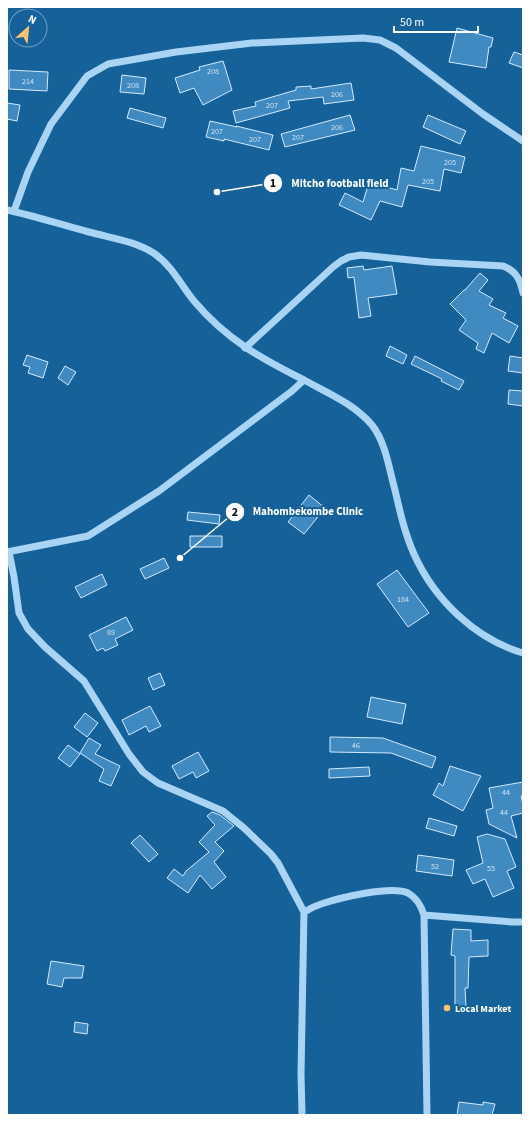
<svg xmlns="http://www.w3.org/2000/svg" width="530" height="1122" viewBox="0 0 530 1122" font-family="'Source Sans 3',sans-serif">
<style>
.building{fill:#3e8ac1;stroke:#d2ebfd}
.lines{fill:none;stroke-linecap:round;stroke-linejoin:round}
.minor{stroke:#aad4f3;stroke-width:7}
.poi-dot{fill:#ffc16c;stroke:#15619a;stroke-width:1.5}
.labels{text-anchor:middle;stroke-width:4;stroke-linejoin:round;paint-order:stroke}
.number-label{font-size:8px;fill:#cfe2f0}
.poi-label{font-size:10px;font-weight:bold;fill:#fff;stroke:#15619a;text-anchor:start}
.leader{fill:none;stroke:#fff;stroke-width:1.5}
.callout-dot{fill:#fff;stroke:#15619a;stroke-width:1.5}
.mark-label{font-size:12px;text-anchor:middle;font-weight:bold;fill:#111}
.callout-label{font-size:11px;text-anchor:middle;font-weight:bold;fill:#fff;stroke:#15619a;stroke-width:4;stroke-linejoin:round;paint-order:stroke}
</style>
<rect width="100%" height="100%" fill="#15619a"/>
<path class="building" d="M457,28L493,38L491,47H489L486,68L449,62Z
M514,52L523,55V68L509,63Z
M223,61L232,90L203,105L194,88L180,93L175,78L200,70L199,67Z
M9,70L48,72L47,91L9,89Z
M122,75L146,78L144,94L120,92Z
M351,83L354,100L324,104L323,97L288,101L290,108L236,123L233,111L256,106L255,102L296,90V87L311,86V89Z
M7,103L20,105L17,121L7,119Z
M130,108L166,118L163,128L127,118Z
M350,115L355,130L285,147L281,134Z
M428,115L466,131L460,144L423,127Z
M210,121L237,127L236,126L273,135L269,150L224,139V141L206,137Z
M421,146L465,157L461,173L444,169L440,191L408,185L402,207L380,201L371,220L339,205L345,193L363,202L369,182L397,190L401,168L414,171Z
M363,266L364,270L392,266L397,294L368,298L371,316L359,318L354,277L348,278L347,268Z
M480,273L488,280L479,291L493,299L489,305L506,313L503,318L518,326L509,343L492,333L484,353L476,349L478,343L459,330L466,320L450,304L464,290H465Z
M390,346L407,355L403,364L386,356Z
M27,355L48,362L43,378L28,373L30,367L23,365Z
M415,356L464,381L459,390L441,381L442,379L411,364Z
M510,356L523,358V373L508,371Z
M65,366L76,372L68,385L58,378Z
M509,390L523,391V406L508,404Z
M309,495L325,508L304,534L288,522Z
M188,512L220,515L219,524L187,520Z
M190,536H222V547H190Z
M164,558L169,568L145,579L140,569Z
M397,570L429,613L408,627L377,584Z
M102,574L107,585L81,598L75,587Z
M126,617L133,630L115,639L118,645L105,651L103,648L97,651L89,635Z
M160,673L165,685L153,690L148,678Z
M371,697L406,704L402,724L367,717Z
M150,706L161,726L149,732L146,726L129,735L122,720Z
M85,713L98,723L87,737L74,727Z
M330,737L383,738L436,757L432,768L391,753L330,752Z
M89,738L101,745L95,754L120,766L111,786L99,781L104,769L80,753Z
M68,745L80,754L70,767L58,758Z
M198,752L209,771L196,778L193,772L179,779L172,766Z
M450,766L481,776L463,811L433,795L439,783L443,786Z
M369,767L370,776L329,778V769Z
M523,782V795L521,796L523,805V813L511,816L517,838L489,824L486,810L493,808L489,788Z
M212,812L220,815L234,826L215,842L224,851L214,862L226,877L212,889L200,875L188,893L167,878L174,869L183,876L186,871L209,852L199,842L215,825L207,816Z
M429,818L457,826L454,836L426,828Z
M487,834L505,839L516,867L507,871L514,888L493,897L485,879L473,884L466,870L483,863L477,837Z
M140,835L158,854L149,862L131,843Z
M418,855L454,860L452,876L416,871Z
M453,929L471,930V941L488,940V956L469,957L468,988H465L466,1007L455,1008V956L451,955Z
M51,961L84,966L82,978H64L62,987L47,984Z
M75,1022L88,1024L87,1034L74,1032Z
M459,1102L483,1105V1102L495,1104L492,1115H457Z"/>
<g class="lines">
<path class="minor" d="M7,210C35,216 62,225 89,232C111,238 136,241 155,254C172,266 181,285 194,301C226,339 260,358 304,380L292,391L159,491L88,536L7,552
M14,211L28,172L51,124L87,76L108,64L176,52L252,43L363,38L380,40L396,48L483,114L523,141
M245,348L333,267L341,261L349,257L361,255L430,262L503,266C516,271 520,279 523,293
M304,380C328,393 354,404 372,425C386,443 389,469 395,490C400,512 405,534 414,554C434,599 475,639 523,653
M9,552L14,577L19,613L28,629L45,647L84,681L129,754L143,772L158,783L223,811L244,828L271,854L278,863L304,912L301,1074L302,1115
M304,912C309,909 315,906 321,904C339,898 391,885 408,893C417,898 421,905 424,915L512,922H523
M424,915L427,1115"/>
</g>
<circle class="poi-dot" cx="447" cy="1008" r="4"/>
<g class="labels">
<g class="number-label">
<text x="213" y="74">208</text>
<text x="28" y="84">214</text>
<text x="133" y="88">208</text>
<text x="337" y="97">206</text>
<text x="272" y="108">207</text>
<text x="337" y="130">206</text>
<text x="217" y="134">207</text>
<text x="298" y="140">207</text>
<text x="255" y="142">207</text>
<text x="450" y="165">205</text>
<text x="428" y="184">205</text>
<text x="403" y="602">184</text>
<text x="111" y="635">89</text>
<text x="356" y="748">46</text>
<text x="506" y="795">44</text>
<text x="504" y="815">44</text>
<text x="435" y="869">52</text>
<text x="491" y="871">55</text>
</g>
<g class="poi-label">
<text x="455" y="1012">Local Market</text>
</g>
</g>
<path class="leader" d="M217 192L273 183M180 558L235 512"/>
<g class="callout-dot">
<circle cx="217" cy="192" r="4"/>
<circle cx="180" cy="558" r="4"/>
<circle cx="273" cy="183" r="10"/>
<circle cx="235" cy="512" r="10"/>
</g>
<g class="mark-label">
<text x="273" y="187">1</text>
<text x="235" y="516">2</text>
</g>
<g class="callout-label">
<text x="340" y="187">Mitcho football field</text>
<text x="308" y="515">Mahombekombe Clinic</text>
</g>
<rect width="530" height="1122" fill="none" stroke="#ffffff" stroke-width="16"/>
<g transform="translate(28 28) rotate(27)"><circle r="19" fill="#15619a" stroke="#73a0c2"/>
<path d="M0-3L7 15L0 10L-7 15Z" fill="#ffc16c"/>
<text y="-6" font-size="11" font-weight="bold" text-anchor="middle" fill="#ffffff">N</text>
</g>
<path d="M394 26v6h84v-6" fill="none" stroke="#ffffff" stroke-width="2"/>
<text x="400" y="26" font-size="12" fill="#ffffff" stroke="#15619a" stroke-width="3" paint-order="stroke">50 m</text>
</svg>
